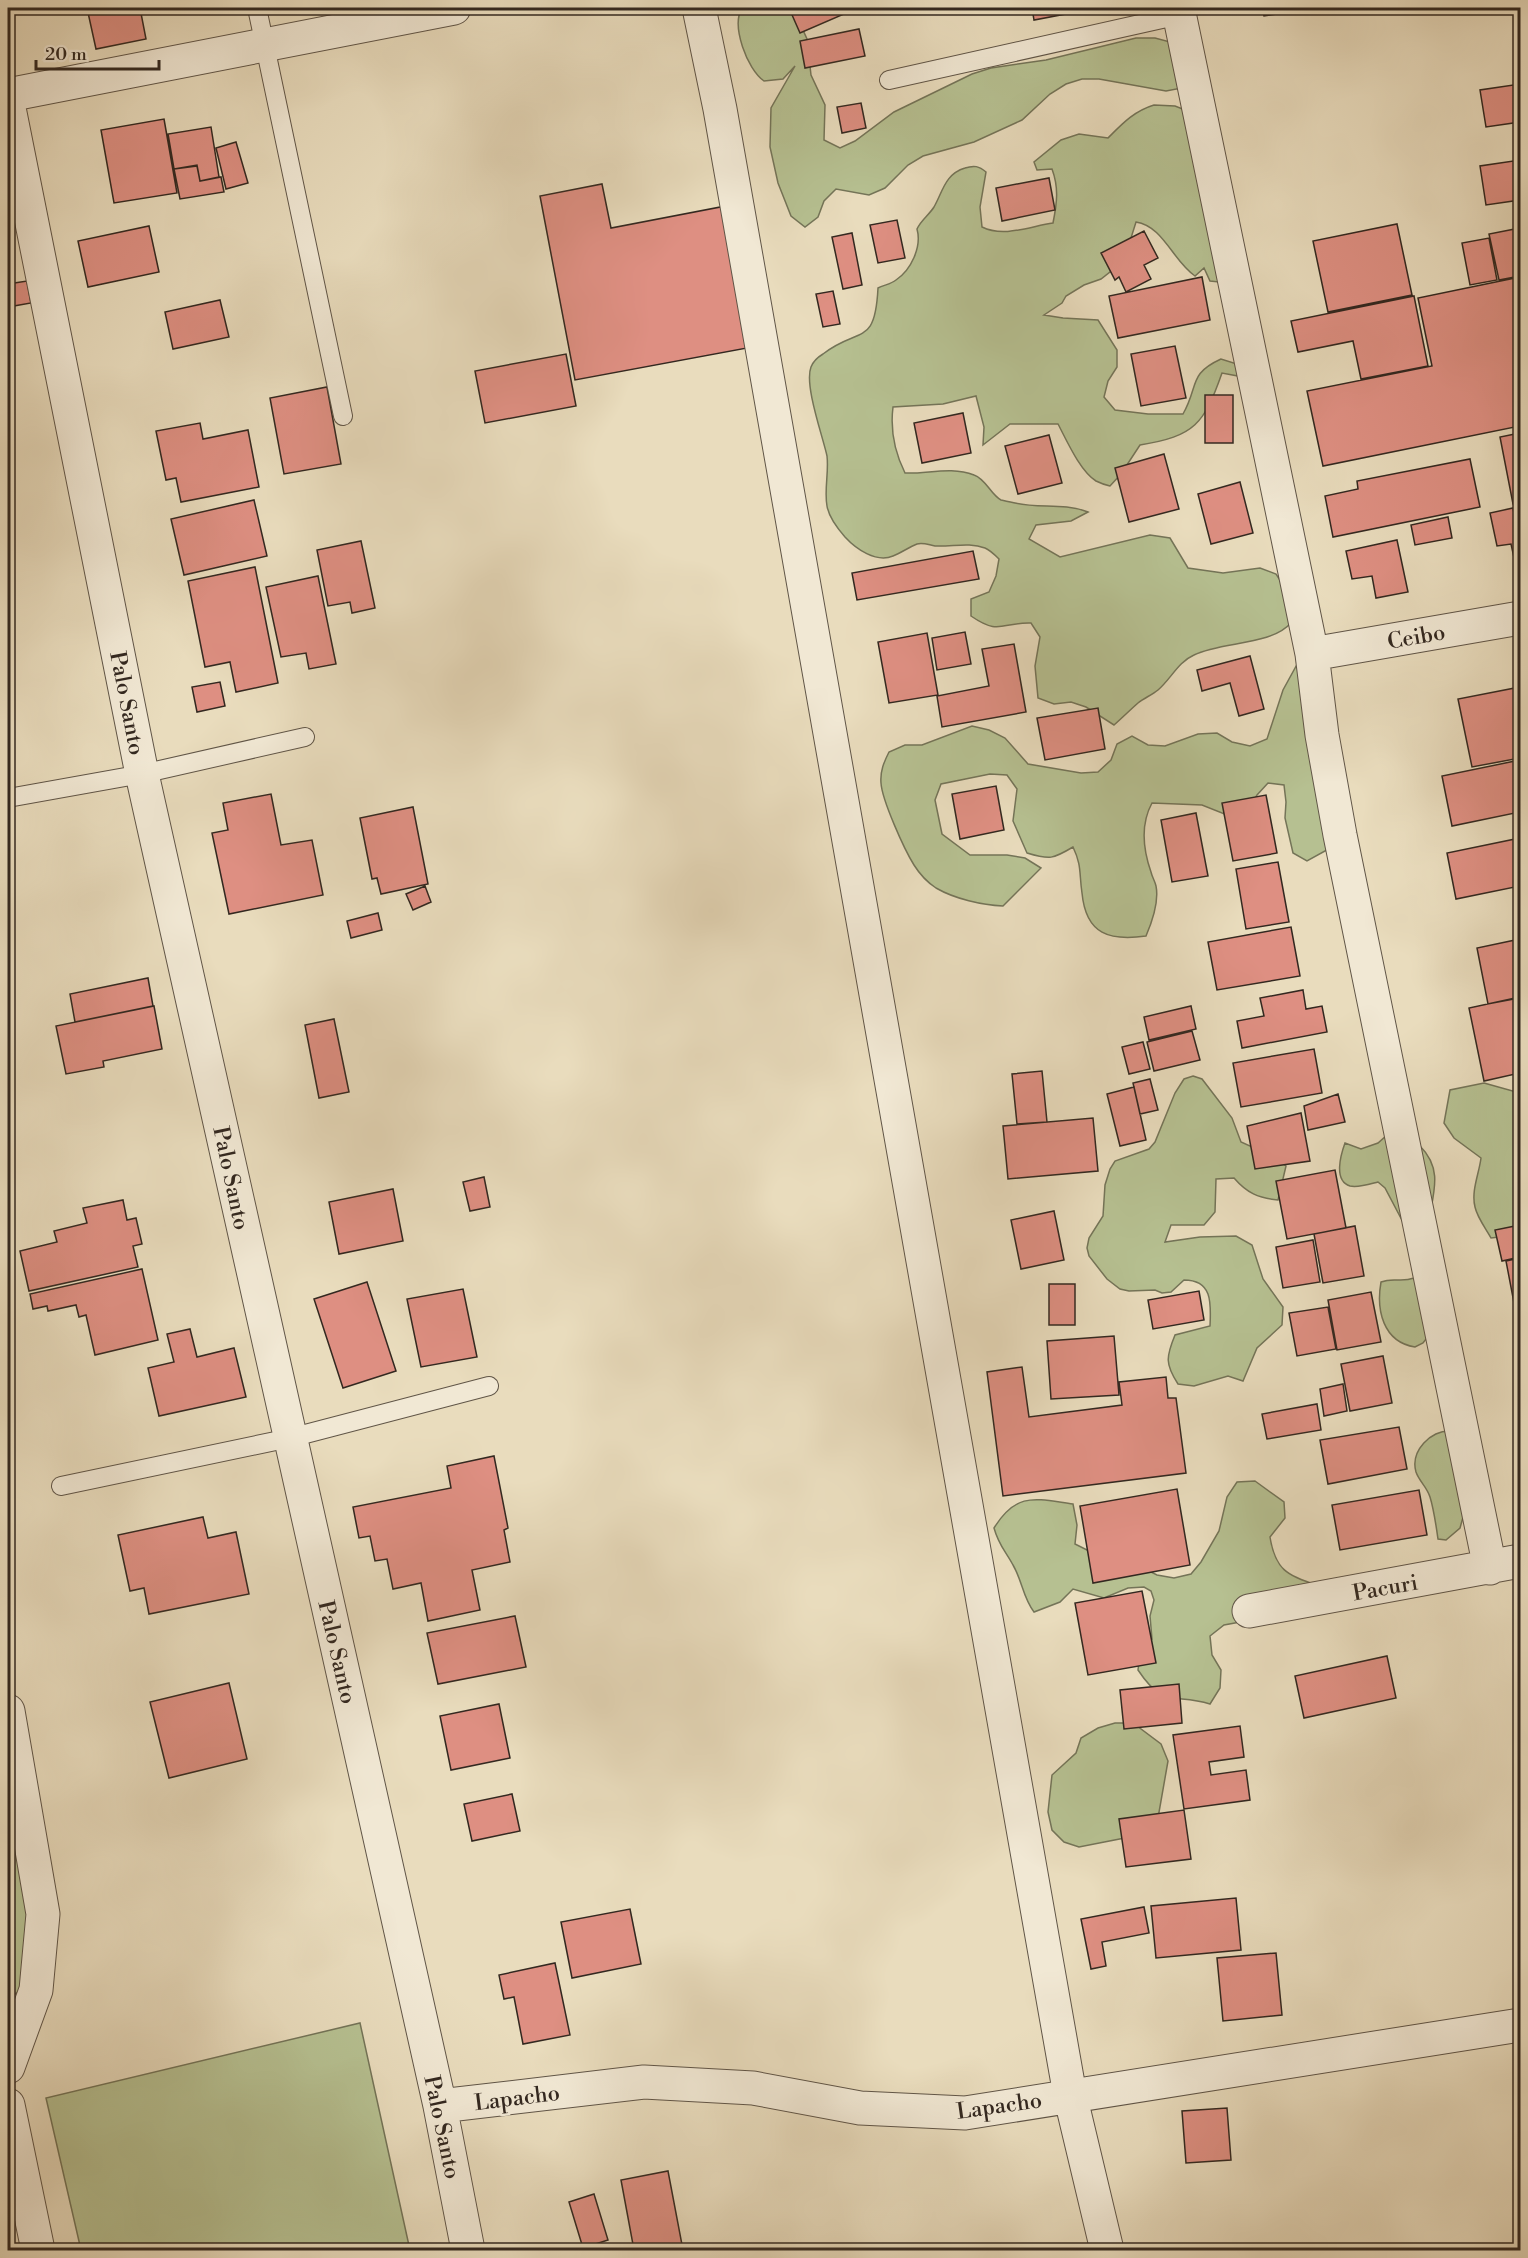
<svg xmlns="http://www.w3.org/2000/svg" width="1528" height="2258" viewBox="0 0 1528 2258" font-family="'Libre Bodoni',serif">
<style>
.green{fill:#b6c091;stroke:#747458;stroke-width:1.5}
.building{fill:#de8f82;stroke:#332820;stroke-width:1.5}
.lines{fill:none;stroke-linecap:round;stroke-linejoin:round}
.lane-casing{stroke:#605547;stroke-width:20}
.street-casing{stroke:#605547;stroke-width:35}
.lane{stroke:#f1e8d4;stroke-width:18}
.street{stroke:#f1e8d4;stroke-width:33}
.labels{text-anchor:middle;stroke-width:5;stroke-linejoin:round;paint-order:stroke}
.street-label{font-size:22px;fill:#332820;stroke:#f1e8d4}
</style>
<rect width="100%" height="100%" fill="#e9dcbd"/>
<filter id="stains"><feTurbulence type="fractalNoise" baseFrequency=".00333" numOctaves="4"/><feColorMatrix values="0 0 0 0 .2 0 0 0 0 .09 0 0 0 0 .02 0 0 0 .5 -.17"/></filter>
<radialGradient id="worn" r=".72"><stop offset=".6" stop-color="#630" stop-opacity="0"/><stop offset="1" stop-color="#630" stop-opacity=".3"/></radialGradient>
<path class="green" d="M742,8H793L807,39L811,75L825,105L824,140L840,148L855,141L894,112L972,74L991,68L1046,60L1136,38H1155L1174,43L1182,88L1166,91L1099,79H1082L1066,84L1050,94L1022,120L974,142L923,156L908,165L885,188L869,195L836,189L824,201L818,217L805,227L791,216L778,183L770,147L771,108L795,66L783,79L764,81C747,69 731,26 742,8Z
M1154,105L1175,106L1193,113L1219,282L1210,281L1204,268L1195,276C1173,261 1163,226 1136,222L1131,238L1115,268L1101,279L1084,285L1066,296L1062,303L1044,315L1063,318L1098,320L1117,350V367L1108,381L1104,397L1115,410L1148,414H1183C1199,386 1188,374 1221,359L1237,364L1238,376L1222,373C1204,424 1195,436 1140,445L1121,474L1110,486C1106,485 1100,483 1096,481C1080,471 1067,441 1058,424H1010L983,445L984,427L976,396L943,404L893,407C890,431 894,451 905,473C928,474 951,466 974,475C986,479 991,495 1001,500C1005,501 1010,502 1015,503C1041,509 1062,502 1088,512L1071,521L1036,525L1029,539L1060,557L1150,535L1170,538L1188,568L1223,573L1260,568L1276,574L1297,606C1295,612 1294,619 1291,623C1270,646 1222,641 1194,655C1178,662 1171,679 1158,690C1152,695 1144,698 1138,703C1130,710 1122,718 1114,725L1086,707L1071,702L1054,704L1038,698L1035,666L1040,637L1031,623C1001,622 1000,636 971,616V599L989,592L996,576L999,559C995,555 990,550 985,548C969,542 952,547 935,546C929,545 923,542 917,544C909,547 901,553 893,556C876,563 856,549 845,537C838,529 829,518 827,506C824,490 829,473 827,456C823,437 804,385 811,367C813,362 818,357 823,354C859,326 875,348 878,288C884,285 891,284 896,280C911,270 922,247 917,229C921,220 929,215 934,207C943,191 945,174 965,168C974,165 979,166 986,172L980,207L982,227C1004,238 1031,226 1053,223C1057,203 1059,188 1052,169L1037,170L1034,162L1061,140L1079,134L1108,138C1122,124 1134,111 1154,105Z
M1300,659L1420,1146C1441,1167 1435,1188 1430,1214L1467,1503L1460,1528L1446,1540L1438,1539C1436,1525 1434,1510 1430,1497C1427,1487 1419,1481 1416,1472C1410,1451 1431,1430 1450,1431L1433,1330L1423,1343L1415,1347C1383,1342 1376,1310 1381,1282C1394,1277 1401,1283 1414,1278L1405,1226L1385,1188L1378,1182C1370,1184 1358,1188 1350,1186C1333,1181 1341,1154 1345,1143L1361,1149L1378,1143L1387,1135L1334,846L1307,861L1293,853L1285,818L1286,802L1284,785L1268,783L1257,795L1248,811L1232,817L1202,805L1152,803C1140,825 1143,849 1151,872C1152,877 1155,881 1156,886C1159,901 1152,922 1146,936C1110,941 1086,935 1082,893C1079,873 1082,866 1073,847C1053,859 1050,860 1027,853L1013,821L1017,789L1007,775L990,774L941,784L935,800L942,834L970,855H1007L1025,858L1041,868L1003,906C982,905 955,899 936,888C927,882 919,873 914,865C904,849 882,800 881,783C880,771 884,762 889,752L905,745H922L972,726L989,730L1005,738L1028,764L1081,773L1098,772L1111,760L1117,744L1132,736L1148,745L1165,746L1198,734L1217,733L1232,742L1250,746L1267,739L1283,690Z
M1193,1076L1202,1079L1232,1118L1241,1142L1272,1156L1286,1166L1278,1200C1258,1198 1247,1193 1234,1178L1216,1179L1215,1212L1204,1225H1171L1165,1242L1200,1237L1236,1236L1252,1245L1263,1279L1283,1307L1282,1325L1257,1348L1243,1381L1228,1376L1194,1386L1178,1384C1165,1364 1166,1357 1175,1335L1210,1326C1211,1304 1213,1280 1184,1280L1171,1292L1162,1293L1155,1290L1129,1291L1120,1289L1107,1279L1089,1256L1087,1248L1089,1238L1103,1216L1105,1185L1110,1169L1115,1161L1149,1149L1155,1142L1175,1093L1184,1079Z
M1484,1083L1520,1093V1229L1508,1236L1491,1238C1486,1229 1477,1217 1475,1207C1471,1191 1479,1174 1481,1158L1454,1138L1444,1123L1450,1090Z
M1255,1481L1284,1502L1285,1518L1270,1537C1275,1569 1287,1576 1317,1585L1279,1615L1224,1625L1210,1636L1212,1655L1221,1670L1220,1688L1210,1704C1173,1693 1164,1709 1138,1670L1140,1654L1152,1639L1150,1616L1154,1600L1151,1591L1144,1587L1128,1588L1104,1598L1073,1589L1060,1602L1034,1612C1023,1598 1022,1580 1013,1565C1005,1550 999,1546 994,1528C1017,1491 1036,1499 1073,1504L1077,1525L1075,1544L1091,1552L1125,1559L1157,1575L1174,1578L1191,1574L1201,1562L1219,1531L1227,1497L1237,1482Z
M1115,1723H1133L1161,1744L1168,1761L1158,1818L1150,1833L1079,1847L1064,1842L1052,1830L1048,1812L1052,1775L1076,1753L1081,1738L1098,1728Z
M8,1795L29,1915L20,1990L14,1995L10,1994L8,1989Z
M360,2023L410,2250H81L46,2098Z"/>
<path class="building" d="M87,8H140L146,39L96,49Z
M145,8H176L146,13Z
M789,8H849L851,11L800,33Z
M1032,8H1091L1092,9L1034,20Z
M1262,8H1318L1264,16Z
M859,29L865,56L805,68L800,41Z
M1520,84V122L1486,127L1480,90Z
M861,103L866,128L842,133L837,107Z
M164,119L177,193L114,203L101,130Z
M211,127L219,177L200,181L197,165L174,169L168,134Z
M236,142L248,183L226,189L216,148Z
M1520,160V200L1486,205L1480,166Z
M197,166L200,181L221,177L224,192L180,199L174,169Z
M1049,178L1055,210L1002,221L996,188Z
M602,184L611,228L731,205L758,346L575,380L540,196Z
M897,220L905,258L878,263L870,225Z
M1397,224L1412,295L1328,312L1313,241Z
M149,226L159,272L88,287L78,241Z
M1520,228V276L1499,280L1489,234Z
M1144,231L1158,258L1144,265L1151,279L1126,292L1119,277L1115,280L1101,253Z
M852,233L862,285L843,289L832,237Z
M1489,238L1497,280L1470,285L1462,243Z
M1202,277L1210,320L1118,338L1109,296Z
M1520,277V426L1323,466L1307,391L1432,366L1418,298Z
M27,281L31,303L8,307V284Z
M833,291L840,324L823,327L816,294Z
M1414,296L1428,366L1361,379L1353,341L1298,352L1291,321Z
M220,300L229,337L173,349L165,312Z
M1175,346L1186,398L1141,406L1131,354Z
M566,354L576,406L485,423L475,371Z
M327,387L341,464L284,474L270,398Z
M1205,395H1233V443H1205Z
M963,413L971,453L922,463L914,423Z
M200,423L203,439L248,430L259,487L181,502L176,478L166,480L156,431Z
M1520,433V503L1513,504L1500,437Z
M1049,435L1062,483L1018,494L1005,446Z
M1164,454L1179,509L1129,522L1115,468Z
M1470,459L1480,507L1333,537L1325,496L1358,489L1357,481Z
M1240,482L1253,533L1211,544L1198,494Z
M254,500L267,556L184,575L171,519Z
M1513,508L1517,528H1520V561L1515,562L1511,544L1497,546L1490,513Z
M1448,517L1452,538L1415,545L1411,525Z
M1397,540L1408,592L1376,598L1372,576L1352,579L1346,551Z
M361,541L375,608L352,613L350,602L328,606L317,550Z
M973,551L979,579L857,600L852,573Z
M255,567L278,683L236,692L230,662L205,667L188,581Z
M318,576L336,664L309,669L306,653L281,657L266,587Z
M965,632L971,664L937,670L932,638Z
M927,633L938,695L889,703L878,642Z
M1014,644L1026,712L942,727L937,696L989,686L982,649Z
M1250,656L1264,709L1239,716L1230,683L1202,691L1197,670Z
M220,682L225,706L197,712L192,687Z
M1520,687V758L1472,767L1458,699Z
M1098,708L1105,749L1045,760L1037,718Z
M1520,760V812L1452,826L1442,776Z
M996,786L1004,830L960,839L952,794Z
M271,794L281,845L312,840L323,895L229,914L212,833L228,830L223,803Z
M1266,795L1277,853L1233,861L1222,803Z
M413,807L428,884L381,894L377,878L372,879L360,818Z
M1196,813L1208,876L1172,882L1161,820Z
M1520,838V886L1456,899L1447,853Z
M1278,862L1289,922L1246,929L1236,869Z
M425,886L431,902L413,910L406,894Z
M378,913L382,930L351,938L347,921Z
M1291,927L1300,976L1217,990L1208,942Z
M1520,939V998L1488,1004L1477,948Z
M148,978L153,1006L75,1022L70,994Z
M1303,990L1306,1009L1322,1006L1327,1032L1242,1048L1237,1021L1264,1016L1260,998Z
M1520,997V1073L1484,1081L1469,1008Z
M154,1006L162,1049L103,1061L104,1067L66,1074L56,1026Z
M1191,1006L1196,1029L1149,1040L1144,1017Z
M334,1019L349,1092L319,1098L305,1025Z
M1192,1031L1200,1060L1154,1071L1147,1042Z
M1143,1042L1150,1069L1129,1074L1122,1047Z
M1314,1049L1322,1093L1241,1107L1233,1063Z
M1042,1071L1047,1122L1017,1124L1012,1074Z
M1150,1079L1158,1110L1140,1114L1133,1083Z
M1134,1087L1146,1140L1120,1146L1107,1094Z
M1338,1094L1345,1122L1308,1130L1304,1106Z
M1301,1113L1310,1161L1255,1169L1247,1126Z
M1093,1118L1098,1171L1008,1179L1003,1126Z
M1335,1170L1346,1228L1287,1239L1276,1181Z
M484,1177L490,1207L470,1211L463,1182Z
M393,1189L403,1241L339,1254L329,1202Z
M123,1200L127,1220L136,1218L142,1244L133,1246L138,1267L29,1291L20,1251L57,1242L54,1231L87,1223L83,1208Z
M1054,1211L1064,1260L1021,1269L1011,1220Z
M1520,1225V1257L1502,1261L1495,1230Z
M1355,1226L1364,1276L1323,1283L1314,1234Z
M1313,1240L1320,1282L1283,1288L1276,1247Z
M1520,1258V1302L1514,1303L1506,1261Z
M142,1269L158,1340L95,1355L86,1315L79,1317L76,1305L48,1311L47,1306L33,1309L30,1294Z
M367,1282L396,1371L343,1388L314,1299Z
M1049,1284H1075V1325H1049Z
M463,1289L477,1357L421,1367L407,1299Z
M1199,1291L1204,1320L1153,1329L1148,1300Z
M1371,1292L1381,1342L1337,1350L1328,1300Z
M1328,1307L1336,1349L1297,1356L1289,1313Z
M190,1329L197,1357L234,1348L246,1397L159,1416L148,1368L174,1362L167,1334Z
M1114,1336L1119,1395L1051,1399L1047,1341Z
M1383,1356L1392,1403L1350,1411L1341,1364Z
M1022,1367L1029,1417L1122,1405L1119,1382L1166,1377L1168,1398H1176L1186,1473L1003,1496L987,1372Z
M1343,1384L1347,1411L1324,1416L1320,1389Z
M1317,1404L1321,1430L1267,1439L1262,1414Z
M1399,1427L1407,1469L1328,1484L1320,1440Z
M494,1456L508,1528L504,1530L510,1562L472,1570L480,1610L428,1621L421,1583L393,1589L387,1559L375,1561L370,1536L359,1538L353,1507L451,1488L447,1466Z
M1177,1489L1190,1565L1093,1583L1080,1506Z
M1419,1490L1427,1535L1340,1550L1332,1505Z
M203,1517L208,1538L236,1532L249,1594L149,1614L144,1588L130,1591L118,1535Z
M1142,1591L1156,1663L1088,1675L1075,1603Z
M515,1616L526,1667L438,1684L427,1633Z
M1387,1656L1396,1698L1304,1718L1295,1676Z
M229,1683L247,1759L169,1778L150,1702Z
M1179,1684L1182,1723L1124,1729L1120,1690Z
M499,1704L510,1758L451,1770L440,1716Z
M1240,1726L1244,1757L1209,1762L1211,1775L1246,1770L1250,1800L1184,1809L1173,1735Z
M512,1794L520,1831L472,1841L464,1804Z
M1184,1810L1191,1859L1126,1867L1119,1819Z
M1236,1898L1241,1950L1156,1958L1151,1906Z
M1144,1907L1149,1933L1102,1942L1106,1966L1091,1969L1081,1919Z
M630,1909L641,1964L572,1978L561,1922Z
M1276,1953L1282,2015L1223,2021L1217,1958Z
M555,1963L570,2035L523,2044L514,1997L504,1999L499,1975Z
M1227,2108L1231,2160L1186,2163L1182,2111Z
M668,2171L683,2250H634L621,2180Z
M594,2194L608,2240L583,2248L569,2202Z"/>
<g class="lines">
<defs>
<path id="lane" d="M257,8L343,416
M889,80L1180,15
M8,798L142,774L305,737
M61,1486L290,1438L489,1386"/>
<path id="street" d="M699,8L720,109L1070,2095L1107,2250
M1178,8L1312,654L1322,735L1340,835L1490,1568
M8,95L454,8
M8,103L142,774L440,2106L468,2250
M1312,654L1520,618
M1249,1611L1520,1561
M8,1711L43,1914L36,1990L8,2067
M8,2105L38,2250
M440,2106L644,2082L753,2088L860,2108L965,2113L1520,2025"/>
</defs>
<use href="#lane" class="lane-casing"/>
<use href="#street" class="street-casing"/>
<use href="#lane" class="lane"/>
<use href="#street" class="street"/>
</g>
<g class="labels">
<g class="street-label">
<text transform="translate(1416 636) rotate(-10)" y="8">Ceibo</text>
<text transform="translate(128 703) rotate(79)" y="8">Palo Santo</text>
<text transform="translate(232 1178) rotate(78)" y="8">Palo Santo</text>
<text transform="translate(1385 1587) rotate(-10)" y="8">Pacuri</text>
<text transform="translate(338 1652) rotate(77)" y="8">Palo Santo</text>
<text transform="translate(517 2097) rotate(-7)" y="8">Lapacho</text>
<text transform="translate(999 2105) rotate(-8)" y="8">Lapacho</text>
<text transform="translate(443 2127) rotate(78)" y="8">Palo Santo</text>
</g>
</g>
<rect width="1528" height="2258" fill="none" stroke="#e9dcbd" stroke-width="30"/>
<rect x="9" y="9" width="1510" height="2240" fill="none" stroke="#332820" stroke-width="3"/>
<rect x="15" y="15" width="1498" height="2228" fill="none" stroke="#332820" stroke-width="1.5"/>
<path d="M36 60v9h123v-9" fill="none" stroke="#332820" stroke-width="3"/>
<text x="45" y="60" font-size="18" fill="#332820" stroke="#f1e8d4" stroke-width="4.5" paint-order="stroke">20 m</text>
<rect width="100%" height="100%" filter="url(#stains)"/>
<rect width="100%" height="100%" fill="url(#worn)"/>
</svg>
